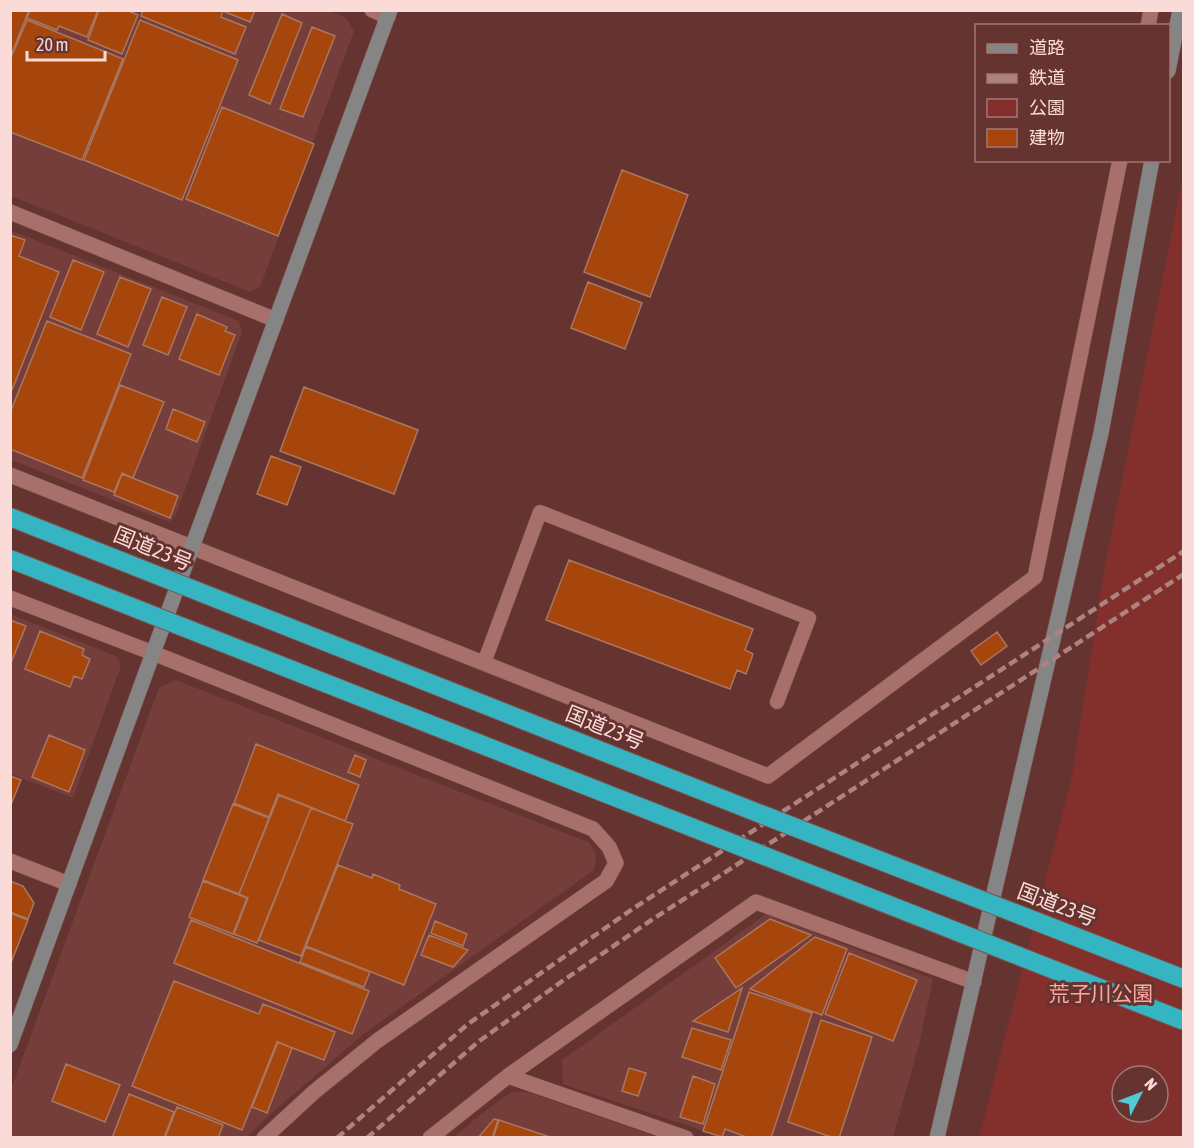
<svg xmlns="http://www.w3.org/2000/svg" width="1194" height="1148" viewBox="0 0 1194 1148" font-family="'Asap Condensed','Noto Sans JP',sans-serif">
<style>
.built{fill:#753e3a}
.green{fill:#83302d;fill-rule:evenodd}
.building{fill:#a6460c;stroke:#a97761;stroke-width:1.5}
.lines{fill:none;stroke-linecap:round;stroke-linejoin:round}
.lane-casing{stroke:#7d5451;stroke-width:15}
.street-casing{stroke:#7d5451;stroke-width:16}
.secondary-casing{stroke:#7d5451;stroke-width:16}
.lane{stroke:#a7706b;stroke-width:14}
.street{stroke:#a7706b;stroke-width:15}
.secondary{stroke:#858585;stroke-width:15}
.rail{stroke:#ac837f;stroke-width:4.5;stroke-dasharray:9 4.5;stroke-linecap:butt}
.highway-bridge-casing{stroke:#7d5451;stroke-width:20;stroke-linecap:butt}
.highway-bridge{stroke:#35b5c2;stroke-width:18}
.labels{text-anchor:middle;stroke-width:6;stroke-linejoin:round;paint-order:stroke}
.street-label{font-size:21px;fill:#fadbd7;stroke:#653430}
.park-label{font-size:21px;fill:#fda8a0;stroke:#653430}
</style>
<rect width="100%" height="100%" fill="#653430"/>
<path class="built" d="M326,10L346,18L354,31L260,287L250,292L11,196L10,11Z
M10,230L239,321L242,332L175,517L169,522L11,460Z
M10,614L118,657L121,666L73,798L11,774Z
M176,680L590,843L596,855L594,870L365,1033L267,1117L247,1137H11L10,1092L159,688Z
M766,914L933,979L919,1045L893,1137H722L563,1084L562,1060Z
M512,1092H527L657,1137L453,1138L481,1114Z"/>
<path class="green" d="M1183,177V1137L979,1138L1072,776L1105,565ZM1122,1076H1158V1112H1122Z"/>
<path class="building" d="M10,10H29L10,58Z
M30,10H98L87,37L59,26L57,30L27,18Z
M99,10H126L138,15L122,54L88,40Z
M143,10H223L221,17L246,27L235,54L141,16Z
M225,10H255L250,22L225,12Z
M282,14L302,23L270,104L249,95Z
M27,20L123,59L82,160L10,132V60Z
M140,20L238,60L182,200L84,160Z
M312,27L335,36L303,117L280,109Z
M222,107L314,144L278,236L186,199Z
M622,170L688,195L650,297L584,272Z
M10,235L25,240L19,256L59,272L10,395Z
M73,260L104,272L81,330L50,317Z
M120,277L151,289L128,347L97,334Z
M588,282L642,303L625,349L571,328Z
M162,297L187,307L168,355L143,345Z
M197,314L227,327L225,331L235,335L219,375L179,359Z
M47,321L131,354L82,478L10,449V413Z
M120,385L164,402L133,478L122,473L114,492L83,480Z
M304,387L418,430L394,494L280,451Z
M173,409L205,422L197,442L166,429Z
M271,456L301,467L287,505L257,494Z
M122,474L178,496L170,518L114,495Z
M569,560L753,629L745,650L753,654L746,674L737,670L730,689L546,620Z
M10,620L26,626L10,665Z
M40,631L84,649L82,655L90,659L82,679L74,676L70,687L25,669Z
M997,632L1007,646L981,665L971,651Z
M49,735L85,750L69,792L32,777Z
M256,744L359,785L345,821L278,794L269,817L234,803Z
M355,755L366,760L360,777L348,772Z
M10,776L21,780L10,807Z
M279,795L311,808L257,943L234,934L248,898L239,894Z
M233,804L269,818L239,894L203,880Z
M311,808L353,824L301,956L259,940Z
M338,865L372,878L373,874L400,885L399,889L436,904L404,985L306,946Z
M10,881L23,886L34,903L28,919L10,912Z
M203,881L247,898L233,934L189,917Z
M10,913L28,920L10,965Z
M770,919L811,935L736,988L715,958Z
M191,920L369,991L352,1034L174,963Z
M435,921L467,934L463,946L431,933Z
M429,935L468,950L453,967L421,955Z
M815,937L847,949L822,1015L750,989Z
M306,947L370,972L364,987L300,962Z
M849,953L917,980L893,1041L825,1014Z
M174,981L259,1014L263,1004L335,1032L324,1060L277,1042L242,1130L132,1086Z
M742,988L728,1032L693,1021Z
M749,992L812,1013L771,1138H749L725,1129L722,1137L703,1131Z
M821,1020L872,1037L839,1138H834L788,1122Z
M692,1028L731,1040L721,1070L682,1057Z
M278,1042L292,1048L267,1113L252,1107Z
M66,1064L120,1085L105,1122L52,1101Z
M629,1068L646,1073L638,1096L622,1091Z
M693,1076L715,1084L703,1124L680,1117Z
M129,1094L174,1112L164,1138H112Z
M177,1107L223,1125L218,1138H165Z
M494,1119L498,1120L492,1138H478Z
M499,1120L553,1138H493Z"/>
<g class="lines">
<defs>
<path id="lane" d="M484,663L540,512L809,618L777,702"/>
<path id="street" d="M372,10L388,17
M1148,26L1151,10
M10,212L276,320
M10,475L768,776L1035,577L1120,160
M10,598L153,653L593,829L609,847L616,863L606,881L377,1041L314,1092L264,1138
M10,861L69,884
M508,1076L686,1138
M430,1138L508,1076L756,902L974,982"/>
<path id="secondary" d="M1168,71L1180,10
M10,1045L153,653L390,10
M937,1138L1101,433L1152,160"/>
</defs>
<use href="#lane" class="lane-casing"/>
<use href="#street" class="street-casing"/>
<use href="#secondary" class="secondary-casing"/>
<use href="#lane" class="lane"/>
<use href="#street" class="street"/>
<use href="#secondary" class="secondary"/>
<path class="rail" d="M337,1138L468,1024L634,908L1184,551
M367,1138L478,1042L561,982L647,923L1184,574"/>
<defs>
<path id="highway-bridge" d="M10,517L753,811L1184,979
M10,559C402,712 792,868 1184,1021"/>
</defs>
<use href="#highway-bridge" class="highway-bridge-casing"/>
<use href="#highway-bridge" class="highway-bridge"/>
</g>
<g class="labels">
<g class="street-label">
<text transform="translate(153 549) rotate(22)" y="7">国道23号</text>
<text transform="translate(605 728) rotate(22)" y="7">国道23号</text>
<text transform="translate(1057 905) rotate(21)" y="7">国道23号</text>
</g>
<g class="park-label">
<text x="1101" y="1001">荒子川公園</text>
</g>
</g>
<rect width="1194" height="1148" fill="none" stroke="#fadbd7" stroke-width="24"/>
<rect x="975" y="24" width="195" height="138" fill="#653430" stroke="#a17773" stroke-width="1.5"/>
<rect x="987" y="44" width="30" height="9" fill="#858585" stroke="#a17773" stroke-width="1.5"/>
<text x="1029" y="54" font-size="18" fill="#fadbd7">道路</text>
<rect x="987" y="74" width="30" height="9" fill="#ac837f" stroke="#a17773" stroke-width="1.5"/>
<text x="1029" y="84" font-size="18" fill="#fadbd7">鉄道</text>
<rect x="987" y="99" width="30" height="18" fill="#83302d" stroke="#a17773" stroke-width="1.5"/>
<text x="1029" y="114" font-size="18" fill="#fadbd7">公園</text>
<rect x="987" y="129" width="30" height="18" fill="#a6460c" stroke="#a17773" stroke-width="1.5"/>
<text x="1029" y="144" font-size="18" fill="#fadbd7">建物</text>
<g transform="translate(1140 1094) rotate(48)"><circle r="28" fill="#653430" stroke="#a17773" stroke-width="1.5"/>
<path d="M0-4.5L10 22L0 15L-10 22Z" fill="#52cbd8"/>
<text y="-9" font-size="16" font-weight="bold" text-anchor="middle" fill="#fadbd7">N</text>
</g>
<path d="M27 51v9h78v-9" fill="none" stroke="#fadbd7" stroke-width="3"/>
<text x="36" y="51" font-size="18" fill="#fadbd7" stroke="#653430" stroke-width="4.5" paint-order="stroke">20 m</text>
</svg>
